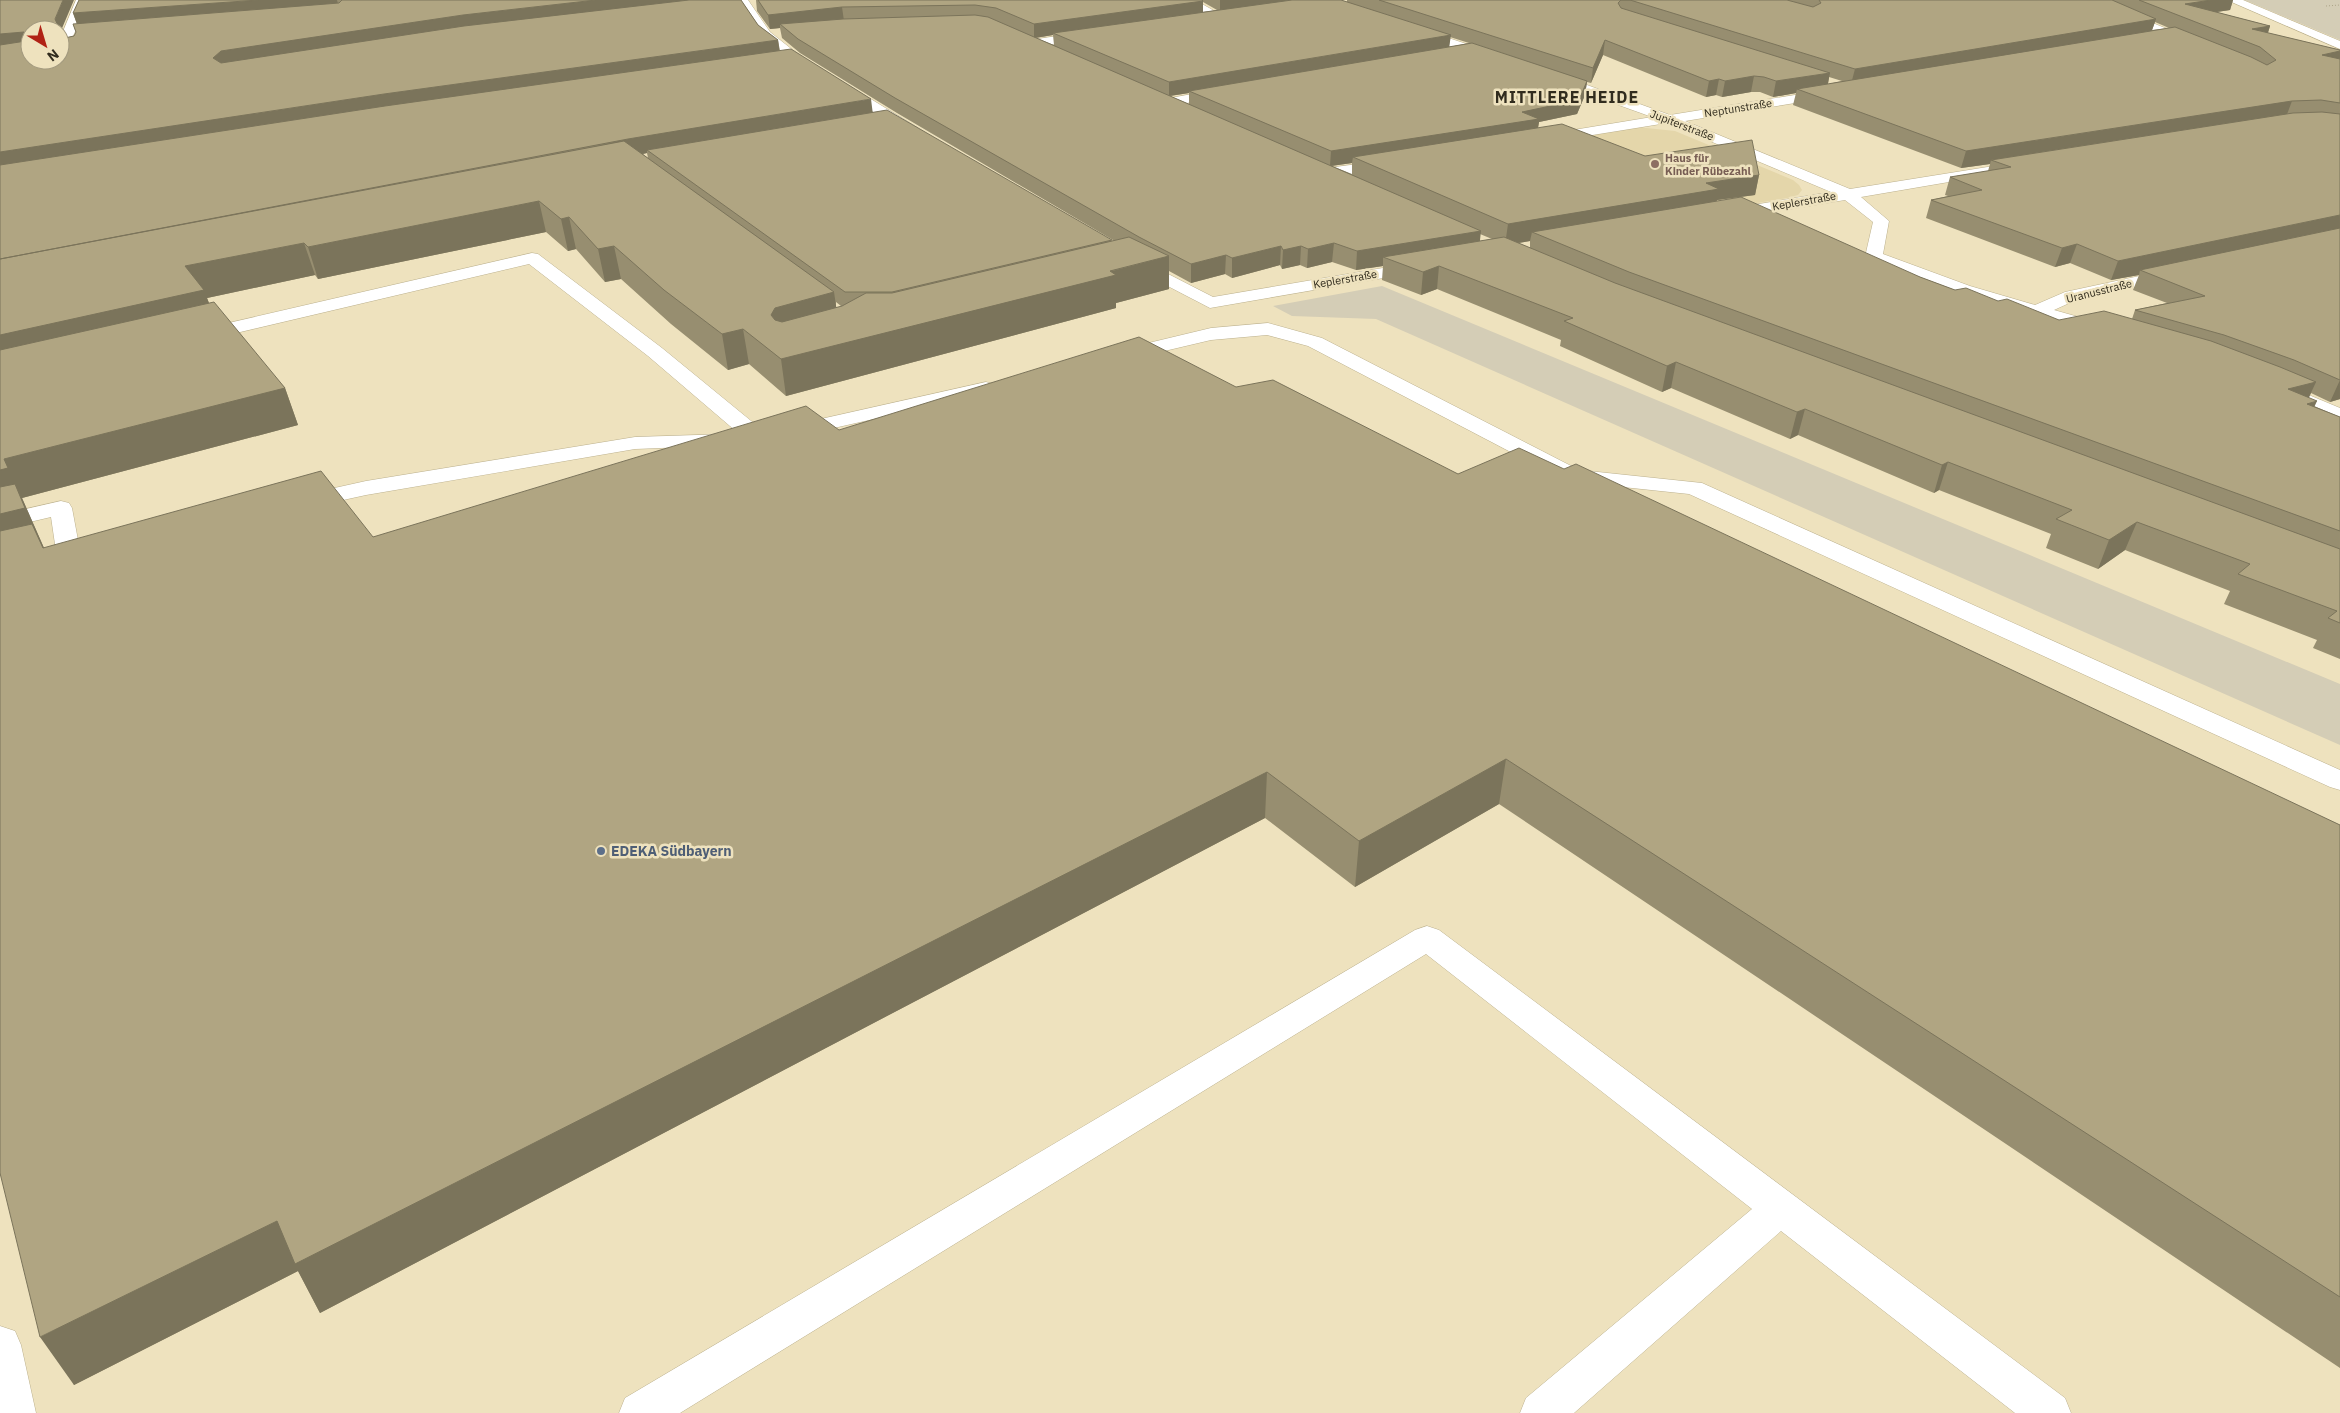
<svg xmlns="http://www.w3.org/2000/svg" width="2340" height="1413" viewBox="0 0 2340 1413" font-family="'IBM Plex Sans',sans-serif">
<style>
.built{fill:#e4d6aa}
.green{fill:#d4cdb6}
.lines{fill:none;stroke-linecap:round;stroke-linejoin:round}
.service-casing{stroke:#bcb18e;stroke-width:1}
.minor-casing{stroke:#bcb18e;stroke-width:1}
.secondary-casing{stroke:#bcb18e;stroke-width:1}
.path{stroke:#ada387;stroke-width:1;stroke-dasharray:1 2;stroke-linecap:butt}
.service{fill:#fff;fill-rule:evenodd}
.minor{fill:#fff;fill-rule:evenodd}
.secondary{fill:#fff;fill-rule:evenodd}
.wall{fill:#978e70;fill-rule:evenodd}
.shaded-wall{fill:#7b745b}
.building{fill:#b0a582;stroke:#7b745b}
.education-dot{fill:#8d6e63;stroke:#eee2be;stroke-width:2}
.service-dot{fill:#5c6f8a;stroke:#eee2be;stroke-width:2}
.labels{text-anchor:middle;stroke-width:5;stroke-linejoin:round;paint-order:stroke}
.far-street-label{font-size:11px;fill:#312c1e;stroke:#eee2be}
.far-education-label{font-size:11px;font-weight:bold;fill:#785e54;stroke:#eee2be;text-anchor:start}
.service-label{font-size:14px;font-weight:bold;fill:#4e5e75;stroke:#eee2be;text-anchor:start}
.far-district-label{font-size:16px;font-weight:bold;letter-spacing:1px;fill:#312c1e;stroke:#eee2be}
</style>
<rect width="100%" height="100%" fill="#eee2be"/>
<path class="built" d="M1637,127L1675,131L1793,180L1799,185L1802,190L1798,195L1787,198L1669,217L1518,146Z"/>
<path class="green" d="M2244,0H2340V40L2252,3Z
M1382,286L2340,684V745L1376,319L1292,316L1273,306Z"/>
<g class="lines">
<defs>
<path id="service" d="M1181,0H1195L1225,17L1223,19H1215Z
M532,253L538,254L662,348L767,434L770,439L767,444L759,445L751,444L648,356L529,264L198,342L191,340L189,336L191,332L198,330Z
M1268,323L1322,338L1579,470L1702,483L2340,770V790L2330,787L1689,494L1566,481L1308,346L1267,335L1211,340L1122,361L1115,359L1112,355L1115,351L1211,328Z
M986,382L993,384L996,388L993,392L794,437L787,435L783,431L787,427L794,425Z
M729,434L737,435L740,440L737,445L635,449L366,495L302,509L294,507L291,502L294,497L366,481L635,437Z
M61,501L69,503L72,508L80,551L76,556L68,558L60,556L56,551L51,517L0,529V515Z
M1427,926L1439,930L2065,1398L2071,1413H2015L1781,1231L1574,1413H1520L1526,1398L1752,1209L1426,954L680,1413H619L625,1398L1415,930Z
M0,1326L15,1331L21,1345L36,1413H0Z"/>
<path id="minor" d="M76,0H88L74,34L72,37H64L62,34Z
M736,0H748L770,32L799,55L918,128L920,131L918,134H908L791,61L762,38Z
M2080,0H2096L2197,41L2199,44L2197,47H2189Z
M1415,27L1497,54L1499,57L1493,61L1489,60L1411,33L1409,31Z
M1090,31L1096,35L1094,38L1031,48L1025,44L1031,40Z
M1551,72L1670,115L1832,89L1837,90L1839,93L1832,97L1685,121L1850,189L2025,161L2030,162L2032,165L2030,168L2025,169L1861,197L1889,221L1883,254L1970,286L2035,305L2065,292L2172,269L2178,270L2181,274L2178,278L2076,300L2054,310L2107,325L2109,329L2107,333L2100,335L1958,294L1868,261L1865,257L1873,222L1845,200L1729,219L1723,217L1721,214L1723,211L1729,209L1831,192L1667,123L1549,142L1544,141L1542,138L1549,134L1652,117L1546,79L1545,76L1546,73Z
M1225,88L1230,89L1232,92L1230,95L1165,107L1158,103L1165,99Z
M1388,160L1393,161L1395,164L1393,167L1328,178L1320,173L1328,168Z
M1137,258L1213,297L1418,262L1424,263L1427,267L1424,271L1418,272L1210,308L1131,267L1128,263L1131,259Z
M2280,383L2340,408V422L2273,393L2270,389L2273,385Z"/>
<path id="secondary" d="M2227,0H2243L2340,41V49Z"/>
</defs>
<use href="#service" class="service-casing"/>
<use href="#minor" class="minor-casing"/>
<use href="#secondary" class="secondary-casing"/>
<path class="path" d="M2326,6L2340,5"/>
<use href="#service" class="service"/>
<use href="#minor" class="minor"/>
<use href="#secondary" class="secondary"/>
</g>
<path class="wall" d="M0,0L60,33L63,38L74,36L76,33L73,24H77L73,13L79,0H741L758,25L778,40L780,51L873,112L1112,241L1113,240L897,113L800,53L782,38L780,28L770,29L757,11L756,0H1341L1347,2V0H2233L2230,10L2216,12L2270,26L2268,33L2340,50V399L2330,402L2311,393L2309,397L2314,406L2340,417V659L2313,648L2317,640L2224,604L2230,591L2125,550L2098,569L2046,548L2051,534L1939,490L1934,493L1798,435L1790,439L1671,388L1662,392L1560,346L1561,340L1437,289L1421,295L1382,280L1383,266L1356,270L1332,262L1307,268L1300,265L1282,269L1280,265L1232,278L1225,274L1191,283L1169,271V289L1116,303V308L786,396L749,364L728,370L671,324L621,279L605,282L576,249L568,251L546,232L318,279L315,275L207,298L209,303L285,388L298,425L22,498L44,548L373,537L839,430L1236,387L1458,474L1564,469L2340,825V1368L1499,804L1355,887L1265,818L320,1313L298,1271L74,1385L0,1173ZM1203,2L1217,10L1203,12ZM2155,22L2169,28L2152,30ZM1053,35L1054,45L1036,38ZM1450,37L1469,43L1449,47ZM1603,55L1706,97L1716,95L1722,97L1751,92H1760L1773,97L1796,93L1793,105L1961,168L1990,164L1988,171L1950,177L1945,195L1948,196L1931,200L1926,218L2055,267L2070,263L2111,280L2139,275L2133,290L2167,303L2135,310L2132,319L2059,320L1998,301L1955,290L1716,201L1717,200L1755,195L1759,175L1645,156L1538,128L1539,122L1577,114L1585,95L1587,82L1591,83ZM1829,77L1842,81L1828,84ZM1189,93V104L1170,96ZM647,153L648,158L643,154ZM1352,163V174L1332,166ZM1480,234L1492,239L1480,241ZM1530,241V248L1518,243ZM836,302L841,306L836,308Z"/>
<path class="shaded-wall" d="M63,0H74L60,33L64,43H60V30H53V29L55,19Z
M259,0H337L339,8L78,27L73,13Z
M596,0H717L226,66L213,58L221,51L463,15Z
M1220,0H1305L1220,12Z
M2211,0H2233L2230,10L2184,17L2185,4Z
M1203,1V14L1053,33V35L1034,38V24Z
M842,7L844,21L780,24V28L770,29L768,15Z
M2156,19L2151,33L1851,84L1855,69Z
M2270,26L2265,41L2252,29Z
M24,32L30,46L0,50V34Z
M1451,35L1449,48L1189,91V93L1169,96V82Z
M778,40L780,55L0,170V152L384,94Z
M1605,40L1603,55L1591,83L1593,68Z
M2340,51V60L2322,55Z
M1830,73L1827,88L1797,89L1796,93L1773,97L1776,81Z
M1754,76L1751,92L1722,97L1725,81Z
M1719,79L1716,95L1706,97L1709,81Z
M1587,81L1585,95L1577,114L1539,122L1537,133L1353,157L1352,163L1330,166L1331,151L1522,112Z
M871,99L873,115L647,150V153L1,281L628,139Z
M2292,101L2286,117L1991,160L1990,164L1961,168L1966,151Z
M1759,175L1755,195L1717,200L1715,209L1532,232L1530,241L1505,245L1508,224L1706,183Z
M539,201L546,232L318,279L308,247Z
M2340,215V232L2140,270L2139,275L2111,280L2118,261Z
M569,217L576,249L568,251L561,219Z
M1481,231L1479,249L1383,257V266L1356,270L1357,251Z
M304,243L315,275L207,298L217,324L0,374V335L185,266Z
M1334,243L1332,262L1307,268L1308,249Z
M2077,244L2070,263L2055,267L2062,248Z
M614,246L621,279L605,282L598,249Z
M1281,246L1280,265L1232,278V258Z
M1301,246L1300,265L1282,269L1283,250Z
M1226,255L1225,274L1191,283V264Z
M1169,256V289L1116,303V308L786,396L781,359Z
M1439,266L1437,289L1421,295L1423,272Z
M834,292L839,326L781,343L771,315L775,308Z
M743,329L749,364L728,370L722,334Z
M1676,362L1671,388L1662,392L1667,366Z
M2340,380V399L2330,402Z
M2316,382L2304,408L2288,389Z
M285,388L298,425L22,498L44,548L0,559V470L4,459Z
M2317,401L2305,427L2307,404Z
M1805,409L1798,435L1790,439L1797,412Z
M1948,462L1939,490L1934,493L1942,465Z
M2137,522L2125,550L2098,569L2109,540Z
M1506,759L1499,804L1355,887L1359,841Z
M1267,772L1265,818L320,1313L298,1271L74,1385L40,1337L277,1221Z"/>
<path class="building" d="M0,0H63L55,19L59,28L53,29V30H30V60H60V39L74,36L76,32L73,24L339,3L342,0H596L463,15L221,51L213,58L221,63L464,26L689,0H741L758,25L778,40L384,94L0,152V45L26,41L24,32L0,34Z
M79,0H259L73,13Z
M758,0H1202L1203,1L1034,24L996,8L975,5L842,7L768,15Z
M1292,0H1341L1451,35L1169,82L1053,33Z
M1379,0H1787L1813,7L1821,3L1819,0H2112L2156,19L1855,69L1630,0H1621L1618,3L1621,8L1830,73L1776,81L1764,77L1754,76L1725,81L1719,79L1709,81L1605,40L1593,68Z
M2139,0H2211L2185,4L2270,26L2252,29L2340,50V51L2322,55L2340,59V103L2321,100L2292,101L1966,151L1797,89L2175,27L2251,57L2267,65L2276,60L2260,47Z
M975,15L988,17L1481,231L1357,251L1334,243L1308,249L1301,246L1283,250L1281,246L1232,258L1226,255L1191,264L1139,237L895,98L798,39L780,24L843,19Z
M1472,43L1587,81L1579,100L1522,112L1539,119L1331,151L1189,91Z
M791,49L871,99L628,139L0,259V165L385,106Z
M887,110L1112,240L892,292H845L647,150Z
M2322,112L2340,114V215L2118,261L2077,244L2062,248L1931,200L1982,190L1950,177L2011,167L1991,160L2293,113Z
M1562,124L1645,156L1752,140L1759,175L1706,183L1719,189L1508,224L1353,157Z
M624,141L834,292L775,308L771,315L775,320L782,322L842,306L866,293H892L1129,237L1169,256L1110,271L1116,275L781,359L743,329L722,334L664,290L614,246L598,249L569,217L561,219L539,201L308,247L304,243L185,266L204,290L0,335V259Z
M1741,197L1920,277L1955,290L1966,288L1998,301L2007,299L2059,320L2104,311L2211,341L2280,367L2316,382L2288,389L2317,401L2307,404L2340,417V531L1629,272L1532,232Z
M2340,228V380L2294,360L2224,335L2135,310L2205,296L2140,270Z
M1504,237L1615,283L2340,549V623L2328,618L2337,611L2238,574L2250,564L2137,522L2109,540L2056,519L2072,510L1948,462L1942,465L1805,409L1797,412L1676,362L1667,366L1564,321L1573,318L1439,266L1423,272L1383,257Z
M214,302L285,388L4,459L8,468L0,470V350Z
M1139,337L1236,387L1273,380L1458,474L1519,448L1564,469L1576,464L2340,825V1297L1506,759L1359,841L1267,772L295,1264L277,1221L40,1337L0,1173V531L32,524L43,548L321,471L373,537L806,406L839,430Z
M15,484L25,508L0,514V487Z"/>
<circle class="education-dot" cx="1655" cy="164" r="5"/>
<circle class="service-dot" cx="601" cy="851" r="5"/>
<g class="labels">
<g class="far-street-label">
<text transform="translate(1738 108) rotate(-9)" y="4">Neptunstraße</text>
<text transform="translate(1682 125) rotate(21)" y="4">Jupiterstraße</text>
<text transform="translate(1804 201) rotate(-10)" y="4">Keplerstraße</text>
<text transform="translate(1345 279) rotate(-10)" y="4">Keplerstraße</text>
<text transform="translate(2099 291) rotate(-14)" y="4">Uranusstraße</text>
</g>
<g class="far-education-label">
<text x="1665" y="162">Haus für<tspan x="1665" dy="13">Kinder Rübezahl</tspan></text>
</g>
<g class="service-label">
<text x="611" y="856">EDEKA Südbayern</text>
</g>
<g class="far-district-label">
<text x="1567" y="103">MITTLERE HEIDE</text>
</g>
</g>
<g transform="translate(45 45) rotate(142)"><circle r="24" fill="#eee2be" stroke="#a2997e"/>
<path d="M0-4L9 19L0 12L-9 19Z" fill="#b02215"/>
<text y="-8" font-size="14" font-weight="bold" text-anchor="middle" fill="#312c1e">N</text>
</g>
</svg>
